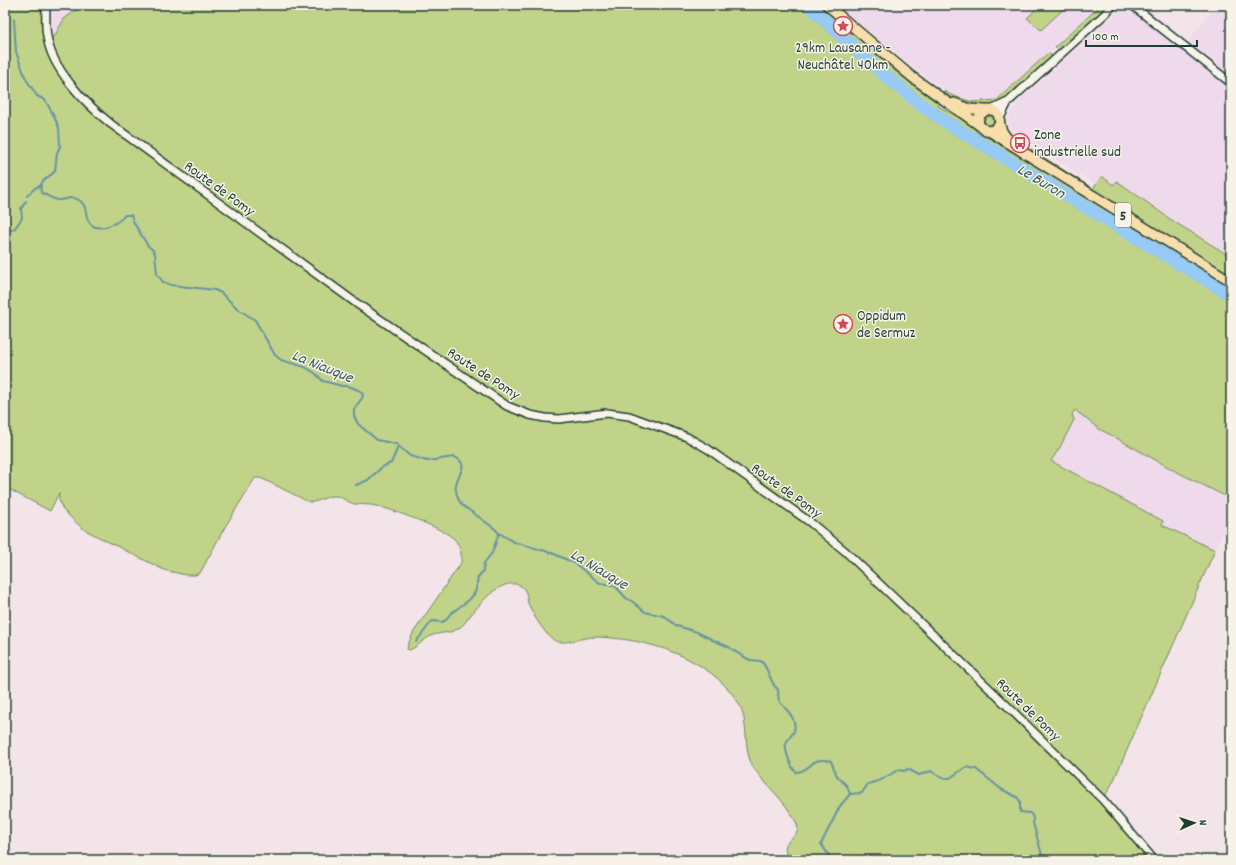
<svg xmlns="http://www.w3.org/2000/svg" width="1236" height="865" viewBox="0 0 1236 865" font-family="Dekko,sans-serif">
<style>
.built{fill:#eedaea}
.green{fill:#c1d388;stroke:#70885e}
.lines{fill:none;stroke-linecap:round;stroke-linejoin:round}
.stream{stroke:#6792a7;stroke-width:2}
.river{stroke:#97caf4;stroke-width:13}
.minor-casing{stroke:#1f3d34;stroke-width:10}
.major-casing{stroke:#1f3d34;stroke-width:12}
.minor{stroke:#f7f3e8;stroke-width:7}
.major{stroke:#f8deab;stroke-width:9}
.labels{text-anchor:middle;stroke-width:3;stroke-linejoin:round;paint-order:stroke}
.shield{fill:#f7f3e8;stroke:#60746a;stroke-width:1}
.shield-label{font-size:14px;font-weight:bold;fill:#1f3d34}
.poi-label{font-size:15px;fill:#1f3d34;stroke:#f7f3e8;text-anchor:start}
.street-label{font-size:15px;fill:#1f3d34;stroke:#f7f3e8}
.water-label{font-size:16px;font-style:italic;fill:#37595a;stroke:#f7f3e8}
</style>
<rect width="100%" height="100%" fill="#f2e4e9"/>
<filter id="ink" filterUnits="userSpaceOnUse"><feTurbulence type="fractalNoise" baseFrequency=".025" numOctaves="2"/><feDisplacementMap in="SourceGraphic" scale="8" xChannelSelector="R" yChannelSelector="G"/><feConvolveMatrix kernelMatrix="1 2 1 2 8 2 1 2 1" color-interpolation-filters="sRGB"/></filter>
<g filter="url(#ink)">
<path class="built" d="M46,5H83L64,19L54,37L47,36Z
M850,5H1099L1100,6L997,100L972,102L951,95L905,61L844,11Z
M1216,5H1231V257L1170,219L1117,181L1113,185L1102,176L1096,185L1016,134L1015,136L1011,132L1008,123L1010,113L1019,101L1119,11L1123,9L1128,10L1135,16L1142,8L1187,43Z
M1075,409L1087,419L1177,472L1231,499V516L1215,550L1161,525L1163,521L1050,461L1060,447L1074,420L1072,414Z"/>
<path class="green" d="M5,5H46L47,36L54,37L64,19L83,5H827L836,18L896,72L939,104L938,106L969,123L980,135L996,141L1002,147L1004,146L1231,285V499L1177,472L1111,435L1099,429L1075,410L1072,414L1074,420L1060,447L1051,461L1163,521L1162,525L1215,550L1113,782L1103,800L1154,860H789C775,836 805,841 796,822C785,800 766,786 753,767C742,749 750,721 738,702C709,657 647,638 595,637C583,637 571,643 559,642C554,642 551,637 547,634C539,624 533,615 528,603C527,599 527,592 524,589C520,583 511,583 505,585C490,590 479,606 469,617C466,621 463,626 459,628C451,634 441,632 433,635C425,638 418,646 410,650L407,649L408,645L413,633L461,563C462,553 460,544 453,538C442,528 392,509 376,506C369,504 362,505 355,504C348,503 342,496 335,496C326,495 319,503 309,502L265,480L260,478H255L225,527L200,573L195,575H186L164,570L83,529L63,510L59,500V493L50,511L5,487Z
M1040,5H1068L1041,30L1027,18Z
M1099,5H1107L1102,12L1060,50L1057,49L1055,47L1100,6Z
M1048,53L1051,55V58C1014,92 994,126 942,93L944,91L951,95L972,102L997,100Z
M984.5 121a4.5 4.5 0 1 1 9 0a4.5 4.5 0 1 1-9 0Z
M1031,149L1093,189L1102,176L1113,185L1117,181L1170,219L1231,257V276L1030,151Z"/>
<g class="lines">
<path class="stream" d="M14,19L16,52L26,79L37,96L45,100L53,114L59,128L60,146L57,153L55,171C48,179 38,180 41,192C46,195 52,199 58,200C66,201 70,195 79,200C87,205 85,213 88,220C95,235 118,224 125,215H131L134,223L148,246L153,250L155,254L157,274L163,282L171,285L215,290L221,293L238,309L255,320L275,355L281,360L305,367L315,373L323,381L342,386H348L361,391L363,395L362,398L354,409V416L358,424L377,440L396,444L410,456L427,461L454,457C469,463 460,472 457,481C454,488 457,499 462,505L494,528L499,533L514,542L552,553L574,563L600,583L612,585L617,588L626,598L633,602L645,612L664,616L677,626L697,632L715,641L729,647L739,654L750,660L761,661C768,668 769,677 774,685C775,687 777,688 778,690C779,694 777,699 780,702C785,709 792,713 794,722C797,736 788,735 786,744C784,750 792,769 796,772C813,771 808,756 831,761L837,776L847,786L850,794
M27,196L35,188L39,186
M5,233L15,228L22,218L21,209L26,201
M356,485L368,480L382,467L391,463L398,447
M416,642L432,621L442,622L446,620L450,614L469,600L474,594L476,590L478,577L483,571L484,563L492,553L499,533
M832,860L821,844L840,806L850,794L862,793L868,784L881,780L898,770L904,771L908,769L919,775L931,771L942,778H950L966,767L976,769L1001,789L1017,797L1020,801V812L1030,813L1033,817V823L1042,855L1047,860"/>
<path class="river" d="M808,5C855,47 900,94 954,127L1231,295"/>
<defs>
<path id="minor" d="M46,5C46,15 45,26 47,36C51,69 86,104 111,124L356,303L507,406L530,415L545,418L559,419L607,413L629,416L687,437L708,449L811,523L845,551L994,693L1103,800L1154,860
M1132,5L1231,83
M991,110L1008,102
M1000,118L1008,102L1106,13L1113,5"/>
<path id="major" d="M827,5L912,77L979,125
M954,103L970,109L985,110
M1000,124L994,130L986,131L979,125C977,118 980,113 987,110C998,109 999,115 1000,124C1000,131 1007,138 1011,143
M989,131L1231,281"/>
</defs>
<use href="#minor" class="minor-casing"/>
<use href="#major" class="major-casing"/>
<use href="#minor" class="minor"/>
<use href="#major" class="major"/>
</g>
</g>
<defs>
<symbol id="sight-ring" viewBox="-11 -11 22 22"><circle r="9.5" fill="#f7f3e8" stroke="#d1495b" stroke-width="1.5"/><path d="M0-6L1.8-2.2L6-1.7L2.9 1.2L3.7 5.4L0 3.3L-3.7 5.4L-2.9 1.2L-6-1.7L-1.8-2.2Z" fill="#d1495b"/></symbol>
<symbol id="bus-ring" viewBox="-11 -11 22 22"><circle r="9.5" fill="#f7f3e8" stroke="#d1495b" stroke-width="1.5"/><path d="M-5-6H5V4H4V6H2V4H-2V6H-4V4H-5ZM-3.5-4V0h7V-4ZM-3.5 1.2v1.5H-2V1.2ZM2 1.2v1.5H3.5V1.2Z" fill="#d1495b"/></symbol>
</defs>
<g fill-rule="evenodd">
<use href="#sight-ring" x="832" y="15" width="22" height="22"/>
<use href="#bus-ring" x="1009" y="132" width="22" height="22"/>
<use href="#sight-ring" x="832" y="313" width="22" height="22"/>
</g>
<g class="labels">
<rect class="shield" x="1115" y="203" width="16" height="24" rx="3"/>
<g class="shield-label">
<text x="1123" y="220">5</text>
</g>
<g class="poi-label">
<text x="843" y="52" text-anchor="middle">29km Lausanne -<tspan x="843" dy="17">Neuchâtel 40km</tspan></text>
<text x="1034" y="139">Zone<tspan x="1034" dy="17">industrielle sud</tspan></text>
<text x="857" y="320">Oppidum<tspan x="857" dy="17">de Sermuz</tspan></text>
</g>
<g class="street-label">
<text transform="translate(220 188) rotate(36)" y="5">Route de Pomy</text>
<text transform="translate(484 373) rotate(33)" y="5">Route de Pomy</text>
<text transform="translate(787 490) rotate(36)" y="5">Route de Pomy</text>
<text transform="translate(1029 709) rotate(44)" y="5">Route de Pomy</text>
</g>
<g class="water-label">
<text transform="translate(1042 180) rotate(31)" y="6">Le Buron</text>
<text transform="translate(323 365) rotate(22)" y="6">La Niauque</text>
<text transform="translate(600 568) rotate(31)" y="6">La Niauque</text>
</g>
</g>
<rect width="1236" height="865" fill="none" stroke="#f7f3e8" stroke-width="20"/>
<rect x="10" y="10" width="1216" height="845" fill="none" stroke="#1f3d34" stroke-width="1.5" filter="url(#ink)"/>
<g transform="translate(1194 823) rotate(87)" stroke="#f7f3e8" stroke-width="3" paint-order="stroke">
<path d="M0-3L7 15L0 10L-7 15Z" fill="#1f3d34"/>
<text y="-6" font-size="11" font-weight="bold" text-anchor="middle" fill="#1f3d34">N</text>
</g>
<path d="M1086 40v6h111v-6" fill="none" stroke="#1f3d34" stroke-width="2"/>
<text x="1092" y="40" font-size="12" fill="#1f3d34" stroke="#f7f3e8" stroke-width="3" paint-order="stroke">100 m</text>
</svg>
